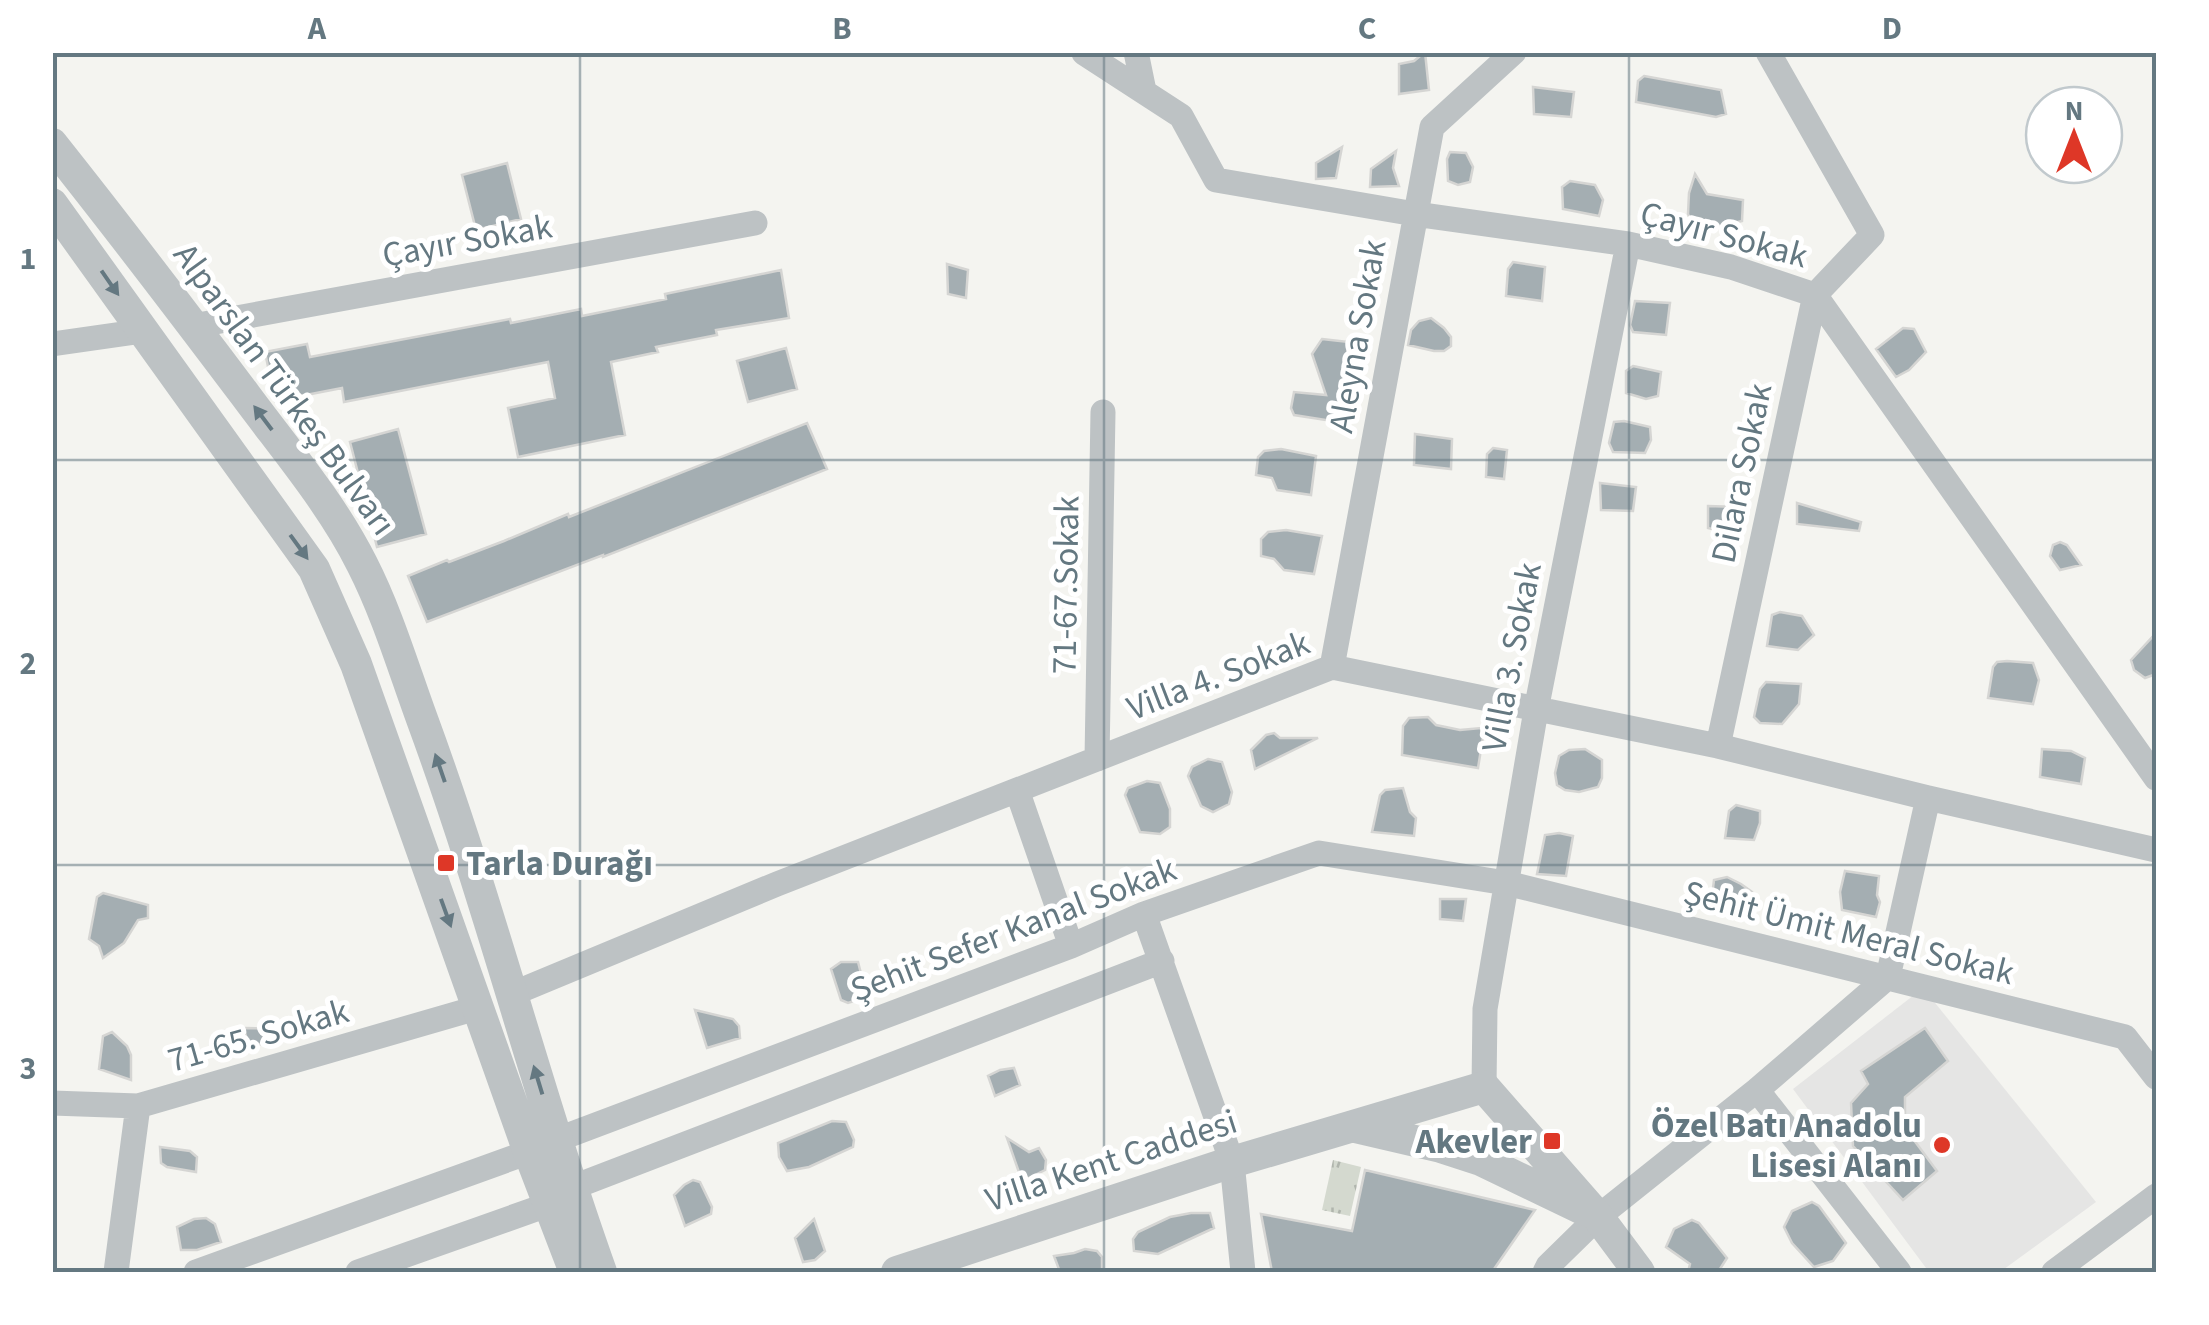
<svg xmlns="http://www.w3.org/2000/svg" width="2209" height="1325" viewBox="0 0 2209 1325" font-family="'Source Sans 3',sans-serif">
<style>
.built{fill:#e5e5e4}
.grass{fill:url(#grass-tufts)}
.building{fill:#a4aeb2;stroke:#d5d5d3;stroke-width:2.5}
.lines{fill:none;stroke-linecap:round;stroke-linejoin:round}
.minor{stroke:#bdc2c4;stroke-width:25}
.tertiary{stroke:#bdc2c4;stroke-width:32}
.oneway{fill:#647881}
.grid{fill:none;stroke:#647881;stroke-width:2.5;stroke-opacity:0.55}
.poi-dot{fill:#de3727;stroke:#fff;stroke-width:4}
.labels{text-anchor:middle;stroke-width:10;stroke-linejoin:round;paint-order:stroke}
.street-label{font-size:35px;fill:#647881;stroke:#fff}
.poi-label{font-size:35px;font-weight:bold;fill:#647881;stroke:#fff;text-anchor:end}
.neatline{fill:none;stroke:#647881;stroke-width:4}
.grid-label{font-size:32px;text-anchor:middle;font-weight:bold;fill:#647881}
</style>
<defs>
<pattern id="grass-tufts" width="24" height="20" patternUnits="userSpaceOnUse" patternTransform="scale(2.5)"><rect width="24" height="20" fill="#d4d9cf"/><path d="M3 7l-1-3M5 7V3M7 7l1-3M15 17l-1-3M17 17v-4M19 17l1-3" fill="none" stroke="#b0b5ad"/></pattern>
</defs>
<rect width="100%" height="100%" fill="#f4f4f0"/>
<path class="built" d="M1923,988L2096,1202L2000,1272H1929L1793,1089Z"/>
<path class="grass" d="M1333,1160L1361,1167L1350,1216L1322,1210Z"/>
<path class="building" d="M1425,52L1429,90L1399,94V64L1414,61Z
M1644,76L1721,90L1726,114L1716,117L1636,102L1638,81Z
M1533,87L1574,92L1571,117L1534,114Z
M1342,147L1336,178L1316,179V163Z
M1396,151L1393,168L1399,186L1370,187L1371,169Z
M1450,152L1466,153L1473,167L1470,182L1458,185L1448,181L1447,159Z
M507,163L521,219L476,230L462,175Z
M1695,174L1707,194L1743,200L1742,221L1718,227L1691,221L1688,214L1689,193Z
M1570,181L1595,185L1603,200L1599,216L1563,209L1562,187Z
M1513,262L1545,267L1542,301L1506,296L1508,269Z
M947,264L968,270L966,298L948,294Z
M781,270L789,318L716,330L717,335L656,347L658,352L611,362L625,435L518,457L508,408L555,398L548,362L344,402L342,388L275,401L265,352L307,344L310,357L510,319L511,323L581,309L582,316L666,299L665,294Z
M1635,301L1670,303L1666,335L1633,332L1630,325Z
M1431,318L1444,328L1451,337V346L1444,351H1434L1408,345L1411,330L1419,321Z
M1903,328L1914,329L1926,352L1909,370L1896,377L1876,349Z
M1322,339L1349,342L1341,396H1343V408L1338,414L1336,426L1334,419L1332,421L1294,415L1291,408L1294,392L1326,395L1312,354Z
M786,348L797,389L748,402L737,361Z
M1633,366L1661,372L1658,396L1646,399L1626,393V371Z
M1624,421L1650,427L1651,440L1645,453L1613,452L1609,443L1614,422Z
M807,423L827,469L603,557V555L427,622L408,576L447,560L449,562L504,541L568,514L569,517Z
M398,429L426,534L377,547L350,442Z
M1415,434L1452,439L1451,469L1414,465Z
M1493,448L1507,450L1504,479L1486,477L1487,454Z
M1281,449L1316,456L1311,495L1277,490L1272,478L1256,475L1258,457L1264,451Z
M1600,483L1636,487L1633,511L1601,510Z
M1797,503L1861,522L1859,531L1797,524Z
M1708,506L1737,507L1734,529L1725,532L1708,528Z
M1286,530L1322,536L1314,574L1284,570L1274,559L1261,556V539L1268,532Z
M2060,542L2067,545L2081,565L2060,570L2050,556L2053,545Z
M1780,612L1802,616L1814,635L1798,650L1767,646L1772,615Z
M2156,633V674L2145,678L2134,670L2131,660Z
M2007,661L2033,663L2039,680L2033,704L1988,698L1993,667L1997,662Z
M1766,682L1801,684L1799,704L1782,724L1760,723L1754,717L1760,689Z
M1428,717L1436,725L1460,730L1481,728L1483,737L1478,768L1402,755L1403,726L1409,718Z
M1274,733L1280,738H1318L1255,769L1251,750L1266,735Z
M1585,749L1602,760V778L1598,787L1579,792L1565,790L1557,785L1555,773L1559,756L1569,750Z
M2042,749L2071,751L2085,758L2081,784L2040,777Z
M1208,759L1222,762L1232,792L1229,804L1213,812L1201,806L1188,776L1192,767Z
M1147,781L1160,783L1170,809V827L1160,834L1140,832L1125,795L1128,788Z
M1403,788L1410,812L1416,818L1414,836L1372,832L1380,795L1385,790Z
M1736,805L1760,811V823L1754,840L1725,838L1729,811Z
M1559,833L1573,836L1566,876L1537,874L1545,835Z
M1845,871L1879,876L1877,895L1880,902L1876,917L1842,910L1840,892Z
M1727,877L1741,884L1752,892V908L1711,904L1714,880Z
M103,893L148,905V918L138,920L124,943L103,958L99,946L89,939L97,897Z
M1440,899H1466L1463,921L1440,919Z
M841,962H858L867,997L848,1003L841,1000L831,969Z
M695,1010L733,1019L739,1026L740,1038L707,1048Z
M244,1028L296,1029L249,1049Z
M1925,1028L1948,1061L1905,1097V1128L1937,1171L1903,1200L1853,1146L1851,1103L1868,1084L1861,1071Z
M112,1032L127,1046L131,1055V1080L99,1069L103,1036Z
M1014,1068L1020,1085L995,1096L988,1076L1000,1070Z
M832,1121L846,1122L854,1140L853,1147L809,1167L787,1171L779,1157L778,1143Z
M1007,1138L1029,1152L1039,1148L1046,1160L1045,1170L1029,1178H1021Z
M160,1147L190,1151L197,1157L196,1172L167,1167L161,1163Z
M1365,1170L1535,1210L1492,1272H1272L1261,1214L1352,1231Z
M693,1180L700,1182L712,1207L711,1214L685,1226L674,1195L684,1185Z
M1812,1202L1819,1206L1846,1243L1833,1261L1814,1267L1792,1243L1784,1227L1792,1211Z
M1191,1213H1210L1214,1228L1158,1254L1134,1251L1133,1239L1138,1232L1170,1217Z
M206,1218L215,1224L221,1242L197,1250H181L177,1227L194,1219Z
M814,1219L825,1251L815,1260L803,1262L795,1238Z
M1692,1220L1699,1223L1727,1258L1718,1272H1688L1690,1264L1666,1247L1674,1229Z
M1085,1249L1097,1251L1102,1257V1268L1092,1272H1060L1054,1256L1074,1253Z"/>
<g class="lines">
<path class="minor" d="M1136,52L1144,91
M1084,53L1181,116L1216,180L1415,214L1628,244L1731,267L1815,295L2156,778
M193,326L755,223
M52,344L143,331
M1332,667L1432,127L1514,52
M1718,746L1815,295L1872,235L1768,52
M1097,759L1103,412
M1017,790L1071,946
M1144,914L1232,1162L1243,1272
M512,994L777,884L1332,667L1718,746L1928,798L2156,850
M1484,1087L1485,1009L1536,710L1628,244
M1757,1090L1899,1272
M52,1103L138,1106L480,1007
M556,1140L1071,946L1144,914L1319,853L1506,883L2125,1037L2156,1077
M571,1188L1162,961
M116,1272L138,1106
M196,1272L529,1152
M358,1272L550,1204
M1545,1272L1548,1266L1598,1217L1757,1090L1888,977L1928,798
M2054,1272L2156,1196"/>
<path class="tertiary" d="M52,144C118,227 182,311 246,396C286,450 332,504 362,564C387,613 403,667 422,719C489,901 536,1090 601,1272
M52,204L314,569L356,664L529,1152L575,1272
M1355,1127L1441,1147L1481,1160L1585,1210
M897,1272L1232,1162L1484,1087L1598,1217L1639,1272"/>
</g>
<defs><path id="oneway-solid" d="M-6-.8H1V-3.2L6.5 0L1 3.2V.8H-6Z" transform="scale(2.5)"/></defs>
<g class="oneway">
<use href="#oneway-solid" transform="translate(110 283) rotate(55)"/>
<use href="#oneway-solid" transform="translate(263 418) rotate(-127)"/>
<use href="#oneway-solid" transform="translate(299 547) rotate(54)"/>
<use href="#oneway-solid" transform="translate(440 768) rotate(-109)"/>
<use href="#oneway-solid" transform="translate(446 913) rotate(70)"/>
<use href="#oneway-solid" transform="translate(538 1080) rotate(-107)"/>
</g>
<path class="grid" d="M580,52V1272M1104,52V1272M1629,52V1272M52,460H2156M52,865H2156"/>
<g class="poi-dot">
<rect x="436" y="853" width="20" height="20" rx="5"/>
<rect x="1542" y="1131" width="20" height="20" rx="5"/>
<circle cx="1942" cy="1145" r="10"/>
</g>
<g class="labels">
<g class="street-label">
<text transform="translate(1724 234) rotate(15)" y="12">Çayır Sokak</text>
<text transform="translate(467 240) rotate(-10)" y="12">Çayır Sokak</text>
<text transform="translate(1357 336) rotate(-80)" y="12">Aleyna Sokak</text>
<text transform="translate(285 389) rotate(54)" y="12">Alparslan Türkeş Bulvarı</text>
<text transform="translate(1741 473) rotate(-78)" y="12">Dilara Sokak</text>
<text transform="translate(1065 585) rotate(-89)" y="12">71-67.Sokak</text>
<text transform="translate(1511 657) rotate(-79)" y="12">Villa 3. Sokak</text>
<text transform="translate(1218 675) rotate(-21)" y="12">Villa 4. Sokak</text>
<text transform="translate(1013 929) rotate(-21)" y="12">Şehit Sefer Kanal Sokak</text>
<text transform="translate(1849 932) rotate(14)" y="12">Şehit Ümit Meral Sokak</text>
<text transform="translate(258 1035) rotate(-16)" y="12">71-65. Sokak</text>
<text transform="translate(1111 1160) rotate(-18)" y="12">Villa Kent Caddesi</text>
</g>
<g class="poi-label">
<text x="466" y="875" text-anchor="start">Tarla Durağı</text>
<text x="1922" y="1137">Özel Batı Anadolu<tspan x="1922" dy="40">Lisesi Alanı</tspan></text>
<text x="1532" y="1153">Akevler</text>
</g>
</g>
<rect width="2209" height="1325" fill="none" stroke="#ffffff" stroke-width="110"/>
<g transform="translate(2074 135)"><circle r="48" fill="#ffffff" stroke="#c1c9cd" stroke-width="2.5"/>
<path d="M0-8L18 38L0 25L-18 38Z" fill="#de3727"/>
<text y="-15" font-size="28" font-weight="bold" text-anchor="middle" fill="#647881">N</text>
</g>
<rect x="55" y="55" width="2099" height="1215" class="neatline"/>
<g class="grid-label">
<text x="317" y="39">A</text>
<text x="842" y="39">B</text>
<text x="1367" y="39">C</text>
<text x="1892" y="39">D</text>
<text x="28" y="269">1</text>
<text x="28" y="674">2</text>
<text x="28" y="1079">3</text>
</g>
</svg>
